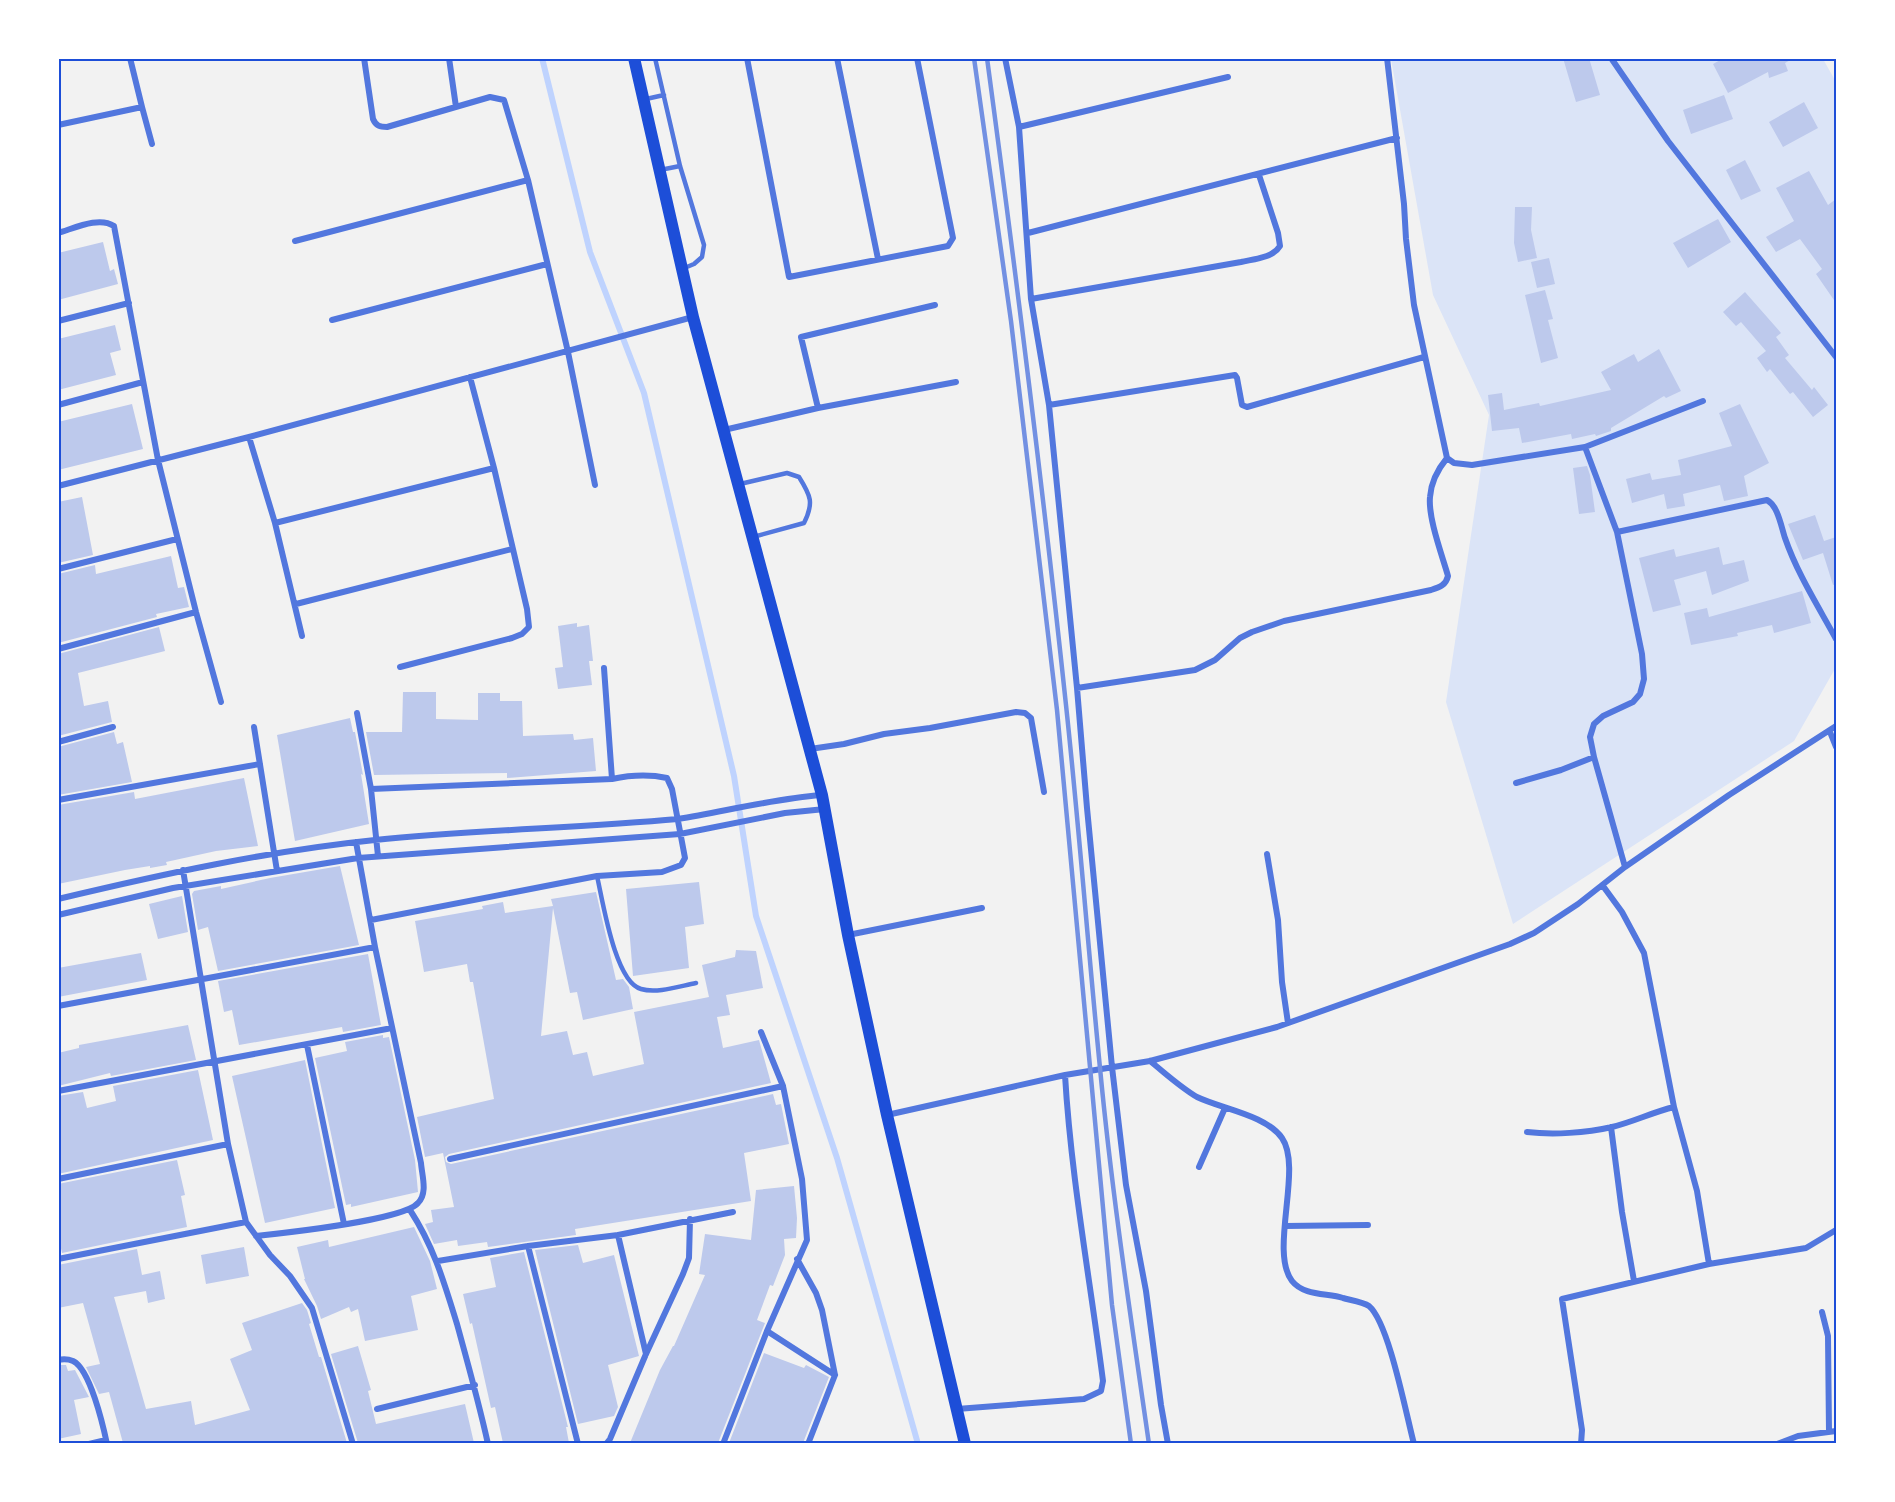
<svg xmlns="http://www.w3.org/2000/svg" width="1895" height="1502" viewBox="0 0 1895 1502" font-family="'Archivo Narrow',sans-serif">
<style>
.green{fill:#dbe4f7}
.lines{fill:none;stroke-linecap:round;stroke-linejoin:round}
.stream{stroke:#bfd3fe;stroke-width:6}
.building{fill:#bdc9ec}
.service{stroke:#5277de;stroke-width:4.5}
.minor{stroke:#5277de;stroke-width:6}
.secondary{stroke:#1d4ed8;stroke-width:12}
.rail{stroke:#7290e2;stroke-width:4.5}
.neatline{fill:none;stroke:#1d4ed8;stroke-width:2}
</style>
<rect width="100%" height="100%" fill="#f2f2f2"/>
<path class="green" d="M1391,59H1823L1836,82V667L1794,741L1513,924L1446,702L1489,415L1433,295Z"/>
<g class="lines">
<path class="stream" d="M542,58L590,252L644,393L734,776L756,916L837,1158L918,1444"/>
</g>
<path class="building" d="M1563,58H1589L1600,95L1576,102Z
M1724,58H1794L1785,63L1788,71L1769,78L1768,72L1728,93L1713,64Z
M1724,95L1733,119L1691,134L1683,110Z
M1804,102L1818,128L1783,147L1769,122Z
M1745,160L1761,191L1741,200L1726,170Z
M1809,171L1828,205L1836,199V303L1816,274L1822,269L1800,239L1776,252L1766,237L1794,221L1776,188Z
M1515,207H1532L1531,230L1537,258L1518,262L1514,243Z
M1718,219L1731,242L1688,268L1673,243Z
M103,242L110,271L114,269L118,284L58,300V253Z
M1549,258L1555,284L1537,288L1531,262Z
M1545,290L1553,319L1548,320L1558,358L1541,363L1525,295Z
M1745,292L1781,333L1776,337L1789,355L1785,358L1812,390L1814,387L1828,405L1813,417L1793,392L1790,394L1770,369L1767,372L1757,358L1766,351L1741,322L1736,326L1723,312Z
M115,325L121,350L110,353L116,375L58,390V339Z
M1659,349L1681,391L1666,398L1664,396L1611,428V431L1596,436L1595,434L1572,439L1571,434L1522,443L1519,428L1492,431L1488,395L1502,393L1504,410L1539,403L1540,406L1611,390L1601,372L1634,354L1638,362Z
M132,404L143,449L58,470V422Z
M1740,404L1769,463L1744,476L1748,496L1724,501L1720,485L1683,494L1685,506L1667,509L1664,494L1632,503L1626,479L1650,473L1652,480L1681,475L1678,460L1732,446L1719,413Z
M1587,466L1590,475L1595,512L1579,514L1573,468Z
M82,497L93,555L58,563V502Z
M1815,515L1824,541L1836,537V584L1833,585L1823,553L1803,560L1788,524Z
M1719,547L1723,565L1744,560L1749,581L1712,595L1706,571L1674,580L1681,605L1653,612L1639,558L1674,549L1676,557Z
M171,556L178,588L184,587L189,607L156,614L157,617L58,643V574L95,565L96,574Z
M1802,591L1811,623L1774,633L1772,625L1737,633L1738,636L1691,645L1684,613L1707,608L1709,617Z
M577,623V627L589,625L593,661H589L592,685L558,689L555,668L563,667L558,626Z
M159,627L165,651L78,673L84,706L108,701L112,722L58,736V654Z
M403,692H436V719L478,720V693H500V701H522L523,736L573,734L574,740L593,738L596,771L507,778V773L374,775L366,732H402Z
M350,718L353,732H355L363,775L361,774L369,824L295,841L277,735Z
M114,732L117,744L123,742L132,782L58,795V747Z
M244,778L258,846L216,851L166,862L167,865L150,868V866L125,870L58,884V805L134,792L135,799Z
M340,866L359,945L218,971L208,927L198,930L192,894L194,891L221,886V889L270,878Z
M699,882L704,924L685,927L689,968L633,976L626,889Z
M596,892L616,980L623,979L629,987L633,1009L583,1020L577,992L570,993L553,908L541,1036L567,1031L573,1055L587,1052L593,1076L644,1064L634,1012L709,997L702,965L735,957L736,950L756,951L763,988L726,995L730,1015L717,1017L723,1048L759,1040L771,1083L449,1154L445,1157L446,1162L451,1164L773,1094L776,1105L781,1104L789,1144L744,1153L751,1201L575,1229L576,1235L488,1247L487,1242L458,1246L457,1240L434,1244L425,1224L433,1222L431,1210L454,1207L443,1153L425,1157L417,1117L494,1099L473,982H470L467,964L424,972L415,921L483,909L482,906L503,902L505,913L553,906L551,899Z
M182,896L188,932L158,939L149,904Z
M141,953L147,980L58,997V968Z
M368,954L381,1025L343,1032L342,1027L239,1045L232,1010L224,1012L218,981Z
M188,1025L196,1060L111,1076L110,1073L58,1086V1053L79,1048V1045Z
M383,1035V1038L389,1037L415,1160L418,1192L351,1207V1204L346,1205L315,1058L347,1051L345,1042Z
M305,1060L335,1208L265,1223L232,1076Z
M198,1070L213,1140L58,1174V1096L83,1092L87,1108L116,1101L113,1086Z
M177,1160L185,1195L181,1196L187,1227L62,1253L58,1235V1184Z
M794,1186L797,1218L796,1238L784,1239L785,1255L773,1286L770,1285L757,1320L765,1323L718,1443H630L660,1370L673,1346H674L705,1275L699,1274L705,1234L751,1240L756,1190Z
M414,1227L430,1261L437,1289L411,1296L418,1330L365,1341L358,1309L351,1312L349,1307L321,1319L317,1306L304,1279H305L297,1247L328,1240L329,1247Z
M578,1245L583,1263L614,1255L639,1356L608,1365L618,1407L614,1416L578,1424L535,1250Z
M244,1247L249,1276L206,1284L201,1255Z
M137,1249L142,1275L160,1271L165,1299L148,1303L146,1291L114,1297L146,1409L191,1401L195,1425L250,1410L230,1359L252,1350L242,1323L302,1303L307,1310L311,1323L309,1324L319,1357H321L347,1443H123L109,1392L99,1394L86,1367L100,1364L83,1303L58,1308V1265Z
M524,1252L568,1427H566L569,1443H503L495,1407L491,1408L472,1323L470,1324L463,1294L496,1287L490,1258Z
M358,1346L371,1390L368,1391L376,1424L465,1404L474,1443H358L331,1354Z
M764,1353L804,1368L806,1365L829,1377L803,1443H729Z
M58,1365H66L68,1371L75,1370L89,1397L74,1400L81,1434L58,1439Z"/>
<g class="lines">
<path class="service" d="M655,58L680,166L704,245L702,257L694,264L682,269
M646,99L664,95
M660,170L680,166
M740,484L787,473L799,477C811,496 814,503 804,523L753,537
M597,876C603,902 615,982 641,989C657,994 680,986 696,983"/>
<path class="minor" d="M364,58L373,119C376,126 380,127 387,127L490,97L504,100L528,180L568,352L595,485
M449,58L456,107
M747,58L789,277L948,246L953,238L917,58
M837,58L878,259
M1005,58L1019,127L1031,299L1049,405L1077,688L1087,808L1112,1067L1126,1185L1146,1291L1161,1405L1168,1444
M1387,58L1404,204L1406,239L1414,305L1447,458L1454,463L1472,465L1585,447L1703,401
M1611,58L1668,141L1836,357
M142,107L152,144
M58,125L142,107L130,58
M1019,127L1228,77
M58,233C75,228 99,216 114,226L158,460L196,612L221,702
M1028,233L1397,138
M295,241L528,180
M1031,299L1241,262C1254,259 1273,258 1280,246L1278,233L1259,175
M332,320L547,264
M58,321L129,303
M58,405L143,382
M1049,405L1235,375L1237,378L1242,405L1247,407L1424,357
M818,408L801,337L935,305
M724,430L818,408L956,382
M249,437L275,523L302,636
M1585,447L1617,532L1642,654L1644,679L1640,694L1633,702L1603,716L1594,724L1590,737L1594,757L1625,867
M58,486L249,437L693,317
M275,523L494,468
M1617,532L1767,500C1778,506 1781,526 1785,538C1797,573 1818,606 1836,639
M58,569L177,539
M296,604L512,549
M58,649L196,612
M400,667L512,638L522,634L529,627L527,609L494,468L470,377
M604,668L612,779
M1077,688L1195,670L1215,660L1240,638L1252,632L1284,621L1431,590C1440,587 1446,585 1448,576C1442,555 1428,518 1430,497C1431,482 1438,469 1447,458
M357,713L371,789L378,856
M254,727L277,871
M1830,732L1836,747
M58,742L113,727
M810,749L844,744L884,734L930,728L1016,712L1025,713L1031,718L1044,792
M1516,783L1561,770L1594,757
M58,800L260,764
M1267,854L1278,920L1282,982L1288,1023
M183,870L228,1144L246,1222L270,1255L290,1276L312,1308L353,1444
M1603,886L1622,912L1644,953L1674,1107L1697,1191L1709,1264
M58,899C163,874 268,851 375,840C475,830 577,828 678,819C726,811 773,799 821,795
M58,915L173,888L358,858L680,834L785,813L825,809
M371,920L597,876L662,872L681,865L685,858L672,789L667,778C648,774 631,775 612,779L371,789
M848,935L982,908
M58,1006L375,947
M761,1032L783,1086
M307,1045L344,1224
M1150,1061C1165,1073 1180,1087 1197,1097C1222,1109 1266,1115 1282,1138C1303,1168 1269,1251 1292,1281C1304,1296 1327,1293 1343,1298C1350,1300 1363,1302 1369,1306C1389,1323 1406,1414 1414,1444
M58,1091L392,1028
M887,1115L1065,1075L1150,1061L1277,1027L1510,944L1534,933L1578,904L1625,867L1729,795L1836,726
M1611,1127L1622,1212L1634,1281
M1527,1132C1553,1135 1586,1133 1612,1127C1633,1122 1653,1112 1674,1107
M450,1159L783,1086L802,1179L807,1240L767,1331L723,1444
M1199,1167L1225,1108
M58,1179L228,1144
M410,1210C434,1247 444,1282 457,1324C468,1364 479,1403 488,1444
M1285,1226L1368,1225
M618,1235L646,1354
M256,1236C284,1233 404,1220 418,1203C428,1193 422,1176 421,1163L375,947L356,842
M528,1246L578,1444
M58,1259L246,1222
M797,1259L816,1293L822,1310L835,1375L808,1444
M438,1261L528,1246L618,1235L733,1212
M1822,1312L1828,1336L1829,1432
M767,1331L835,1375
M58,1360C63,1359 68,1359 73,1361C90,1369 103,1425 107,1444
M377,1409L475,1385
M957,1409L1084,1399L1101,1391L1103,1381C1090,1279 1071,1177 1065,1075
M89,1444L106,1440
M606,1444L610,1439L646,1354L683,1274L689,1258L690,1219
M1581,1444L1582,1430L1562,1299L1709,1264L1806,1248L1836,1230
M1777,1444L1798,1436L1836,1431"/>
<path class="secondary" d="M634,58L693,317L822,795L848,935L887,1115L965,1444"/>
<path class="rail" d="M974,58L1011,321L1057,710L1112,1305L1131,1444
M987,58C1016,274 1043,489 1066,705C1079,826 1088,947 1100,1068C1112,1194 1131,1319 1149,1444"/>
</g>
<rect width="1895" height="1502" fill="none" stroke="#ffffff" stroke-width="120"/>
<rect x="60" y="60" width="1775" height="1382" class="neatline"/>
</svg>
